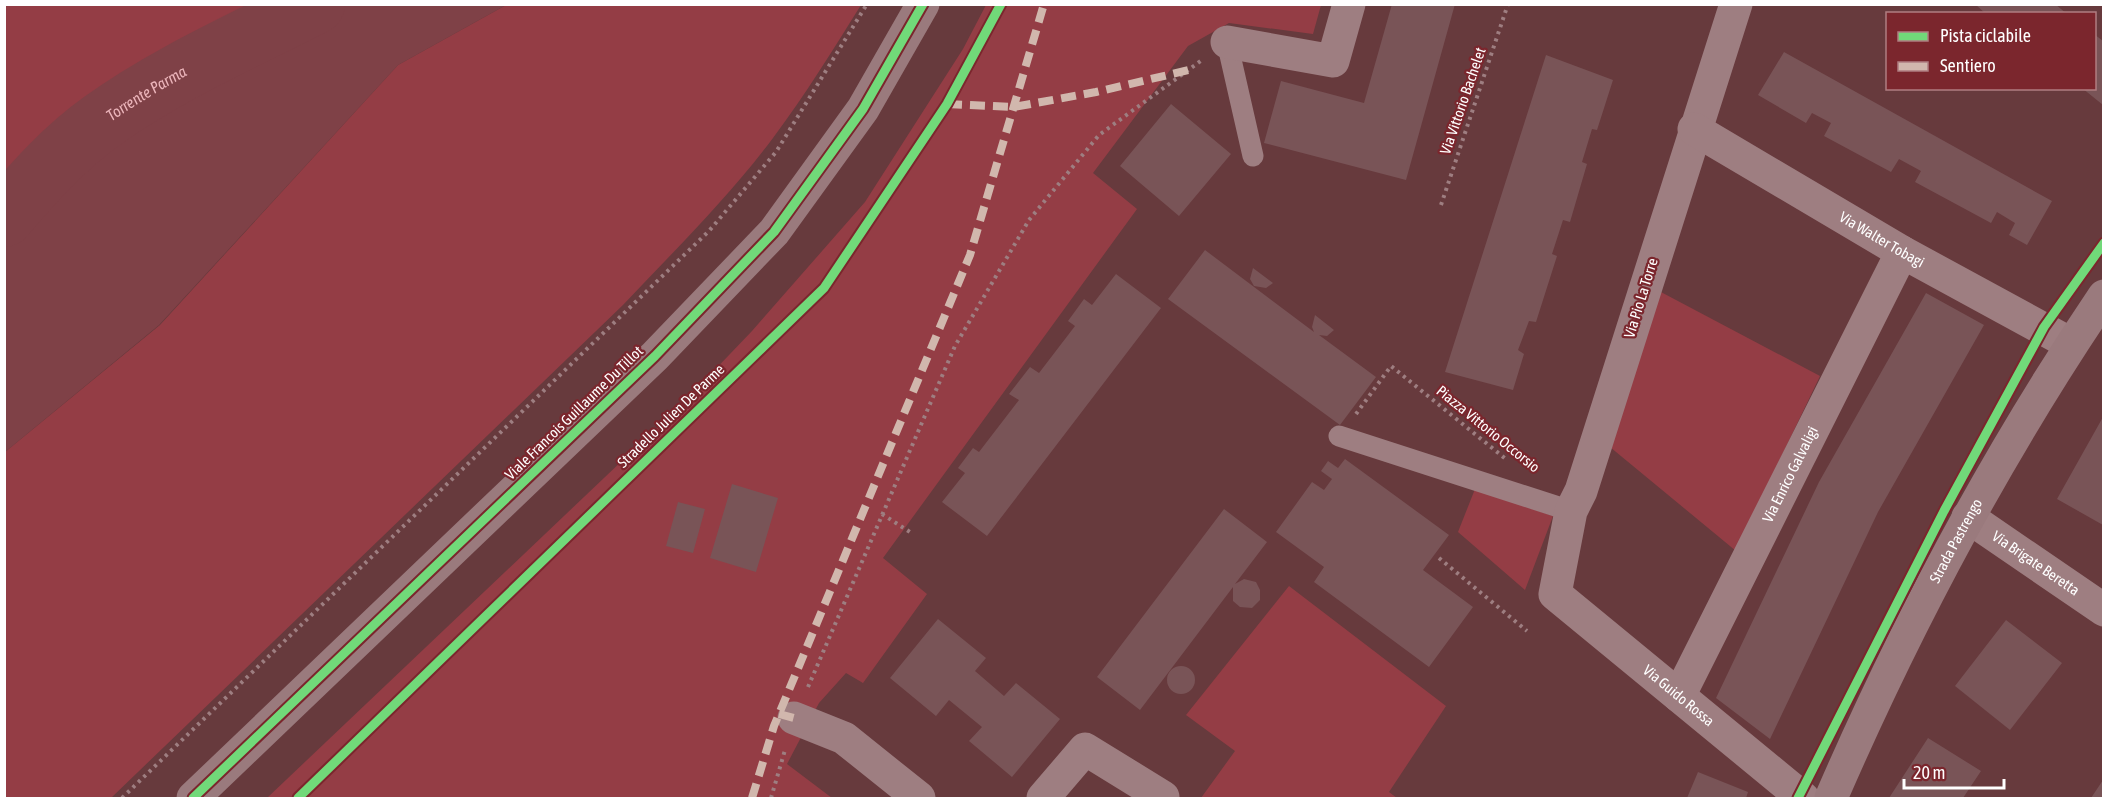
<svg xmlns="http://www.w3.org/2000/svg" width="2108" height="803" viewBox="0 0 2108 803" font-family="'Asap Condensed',sans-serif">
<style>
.green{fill:#943d45}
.water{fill:#7f4147}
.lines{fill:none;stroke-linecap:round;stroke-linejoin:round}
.river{stroke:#7f4147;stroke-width:60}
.building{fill:#795457}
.path{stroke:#9e7e81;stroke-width:4;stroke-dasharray:3 4.5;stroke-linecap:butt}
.lane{stroke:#9e7e81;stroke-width:21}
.street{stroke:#9e7e81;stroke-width:33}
.secondary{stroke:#9a7a7d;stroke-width:33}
.quiet{stroke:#d1b7ad;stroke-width:8;stroke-dasharray:15 8;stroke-linecap:butt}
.cycleway-casing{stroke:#7b262d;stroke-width:13}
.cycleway{stroke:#71d979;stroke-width:9}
.labels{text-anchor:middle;stroke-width:4.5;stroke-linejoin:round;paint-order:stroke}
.street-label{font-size:15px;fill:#fff;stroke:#7b262d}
.water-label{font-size:16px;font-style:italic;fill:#ecb5bb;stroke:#7b262d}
</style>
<rect width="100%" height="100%" fill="#673a3d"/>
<path class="green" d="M5,5H290L5,207Z
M506,5H861C833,50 805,95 773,138C728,198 674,251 623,305L111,798H5V452L160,325L398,65Z
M986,5H1321L1313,34L1229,23L1188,46L1093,173L1137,209L883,558L927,594L863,683L846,673L819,703L787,764L832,798H267L684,402L752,331L865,202L963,49Z
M1659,291L1820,376L1736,551L1610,447Z
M1475,489L1553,516L1525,590L1458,532Z
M1289,586L1446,706L1389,792L1397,798H1201L1235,751L1186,715Z"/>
<path class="water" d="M290,5H506L398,65L159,325L5,452V207Z"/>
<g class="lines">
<path class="river" id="s1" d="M4,217C34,182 64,148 102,121C167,74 243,41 315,4"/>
</g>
<path class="building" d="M1392,4H1455L1406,180L1264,143L1281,81L1364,103Z
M1975,4H2055L2067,14H1986Z
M2094,34L2103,41V105L2082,88H2094Z
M1784,52L2052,201L2027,245L2009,235L2015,223L1997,212L1991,223L1915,182L1921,171L1899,159L1891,172L1824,136L1831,123L1812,113L1806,123L1758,95Z
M1546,55L1613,80L1597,130L1592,129L1582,162L1587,164L1570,222L1563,220L1552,254L1557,256L1536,322L1529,321L1518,350L1524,354L1513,390L1445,372Z
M1171,104L1231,154L1179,216L1120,166Z
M1205,250L1314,332L1312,327L1315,315L1334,330L1327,336L1319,335L1376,377L1340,425L1168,299Z
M1253,268L1273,283L1266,288L1254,286L1250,279Z
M1116,274L1161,308L987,536L942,502L965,473L958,468L973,448L979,452L1019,400L1009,394L1030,367L1039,373L1075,326L1068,321L1084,299L1092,305Z
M1926,293L1984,325L1878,512L1770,739L1716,698L1819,482Z
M2103,417V525L2057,499Z
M1345,459L1449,535L1423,570L1473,607L1429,667L1314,582L1324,567L1276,532L1312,482L1324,490L1332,479L1321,471L1328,461L1338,468Z
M732,484L778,498L756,572L710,558Z
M678,502L705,509L693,553L666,546Z
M1224,509L1267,542L1235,584L1244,579L1256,582L1260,590V600L1252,608L1240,607L1233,601V587L1140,710L1097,677Z
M938,619L986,658L975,671L1004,696L1016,683L1060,719L1012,777L969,741L982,727L949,700L936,716L890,678Z
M2006,620L2062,663L2010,730L1955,686Z
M1167 680a14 14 0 1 1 28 0a14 14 0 1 1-28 0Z
M1928,738L1981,771L1963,798H1889Z
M1698,772L1748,792L1746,798H1687Z
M2103,780V798H2091Z"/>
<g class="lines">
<path class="path" d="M1441,205L1508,4
M1356,414L1391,366L1507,460
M882,514L913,534
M1439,558L1527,631
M808,687L955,346L1029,220L1099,135L1202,60
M122,798L709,231L776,152L867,4
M771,798L785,750"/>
<path class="lane" d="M1227,42L1253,156
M1339,436L1571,511"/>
<g class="street">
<path id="s2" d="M1736,4L1581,491L1571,511L1555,594L1803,798"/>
<path d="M1227,42L1333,61L1349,4"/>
<path id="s3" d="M1694,129L1902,252L2071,344"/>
<path id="s4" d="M1968,517L2104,610"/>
<path id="s5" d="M1679,696L1902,252"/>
<path d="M794,718L844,738L919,798"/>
<path d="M1043,798L1085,749L1163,797"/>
</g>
<g class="secondary">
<path d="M193,798L655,356L774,232L863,109L923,4"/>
<path id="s6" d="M1831,798C1907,623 1997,454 2104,296"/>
</g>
<path class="quiet" d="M947,104L1014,107L1096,92L1189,70
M779,714L794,718
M752,798L774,726L970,255L1044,4"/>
<defs>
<path id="cycleway" d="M193,798L655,356L774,232L863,109L923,4
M298,798L824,288L947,104L1001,4
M1798,798L1944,511L2044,327L2104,243"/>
</defs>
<use href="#cycleway" class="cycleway-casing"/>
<use href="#cycleway" class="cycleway"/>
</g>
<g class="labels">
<g class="street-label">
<text transform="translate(1463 101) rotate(-71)" y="5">Via Vittorio Bachelet</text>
<text dy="5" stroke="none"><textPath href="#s3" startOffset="218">Via Walter Tobagi</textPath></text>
<text transform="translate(1641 298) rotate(-73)" y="5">Via Pio La Torre</text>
<text transform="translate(574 413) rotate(-44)" y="5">Viale Francois Guillaume Du Tillot</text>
<text transform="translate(671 416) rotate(-44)" y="5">Stradello Julien De Parme</text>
<text transform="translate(1488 429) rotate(39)" y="5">Piazza Vittorio Occorsio</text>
<text dy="5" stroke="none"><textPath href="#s5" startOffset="248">Via Enrico Galvaligi</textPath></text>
<text dy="5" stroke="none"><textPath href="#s6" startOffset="286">Strada Pastrengo</textPath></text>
<text dy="5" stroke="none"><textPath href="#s4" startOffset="82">Via Brigate Beretta</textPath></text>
<text dy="5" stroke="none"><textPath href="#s2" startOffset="778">Via Guido Rossa</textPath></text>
</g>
<g class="water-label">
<text dy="6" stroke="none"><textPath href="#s1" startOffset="190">Torrente Parma</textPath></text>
</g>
</g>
<rect width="2108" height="803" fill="none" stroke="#ffffff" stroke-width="12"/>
<rect x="1886" y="12" width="210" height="78" fill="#7b262d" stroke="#b07d81" stroke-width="1.5"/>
<rect x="1898" y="32" width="30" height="9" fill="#71d979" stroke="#b07d81" stroke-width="1.5"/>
<text x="1940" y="42" font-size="18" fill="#ffffff">Pista ciclabile</text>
<rect x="1898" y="62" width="30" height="9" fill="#d1b7ad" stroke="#b07d81" stroke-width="1.5"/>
<text x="1940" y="72" font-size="18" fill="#ffffff">Sentiero</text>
<path d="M1904 779v9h100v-9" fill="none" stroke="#ffffff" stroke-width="3"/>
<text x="1913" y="779" font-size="18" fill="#ffffff" stroke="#7b262d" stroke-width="4.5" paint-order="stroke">20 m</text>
</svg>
